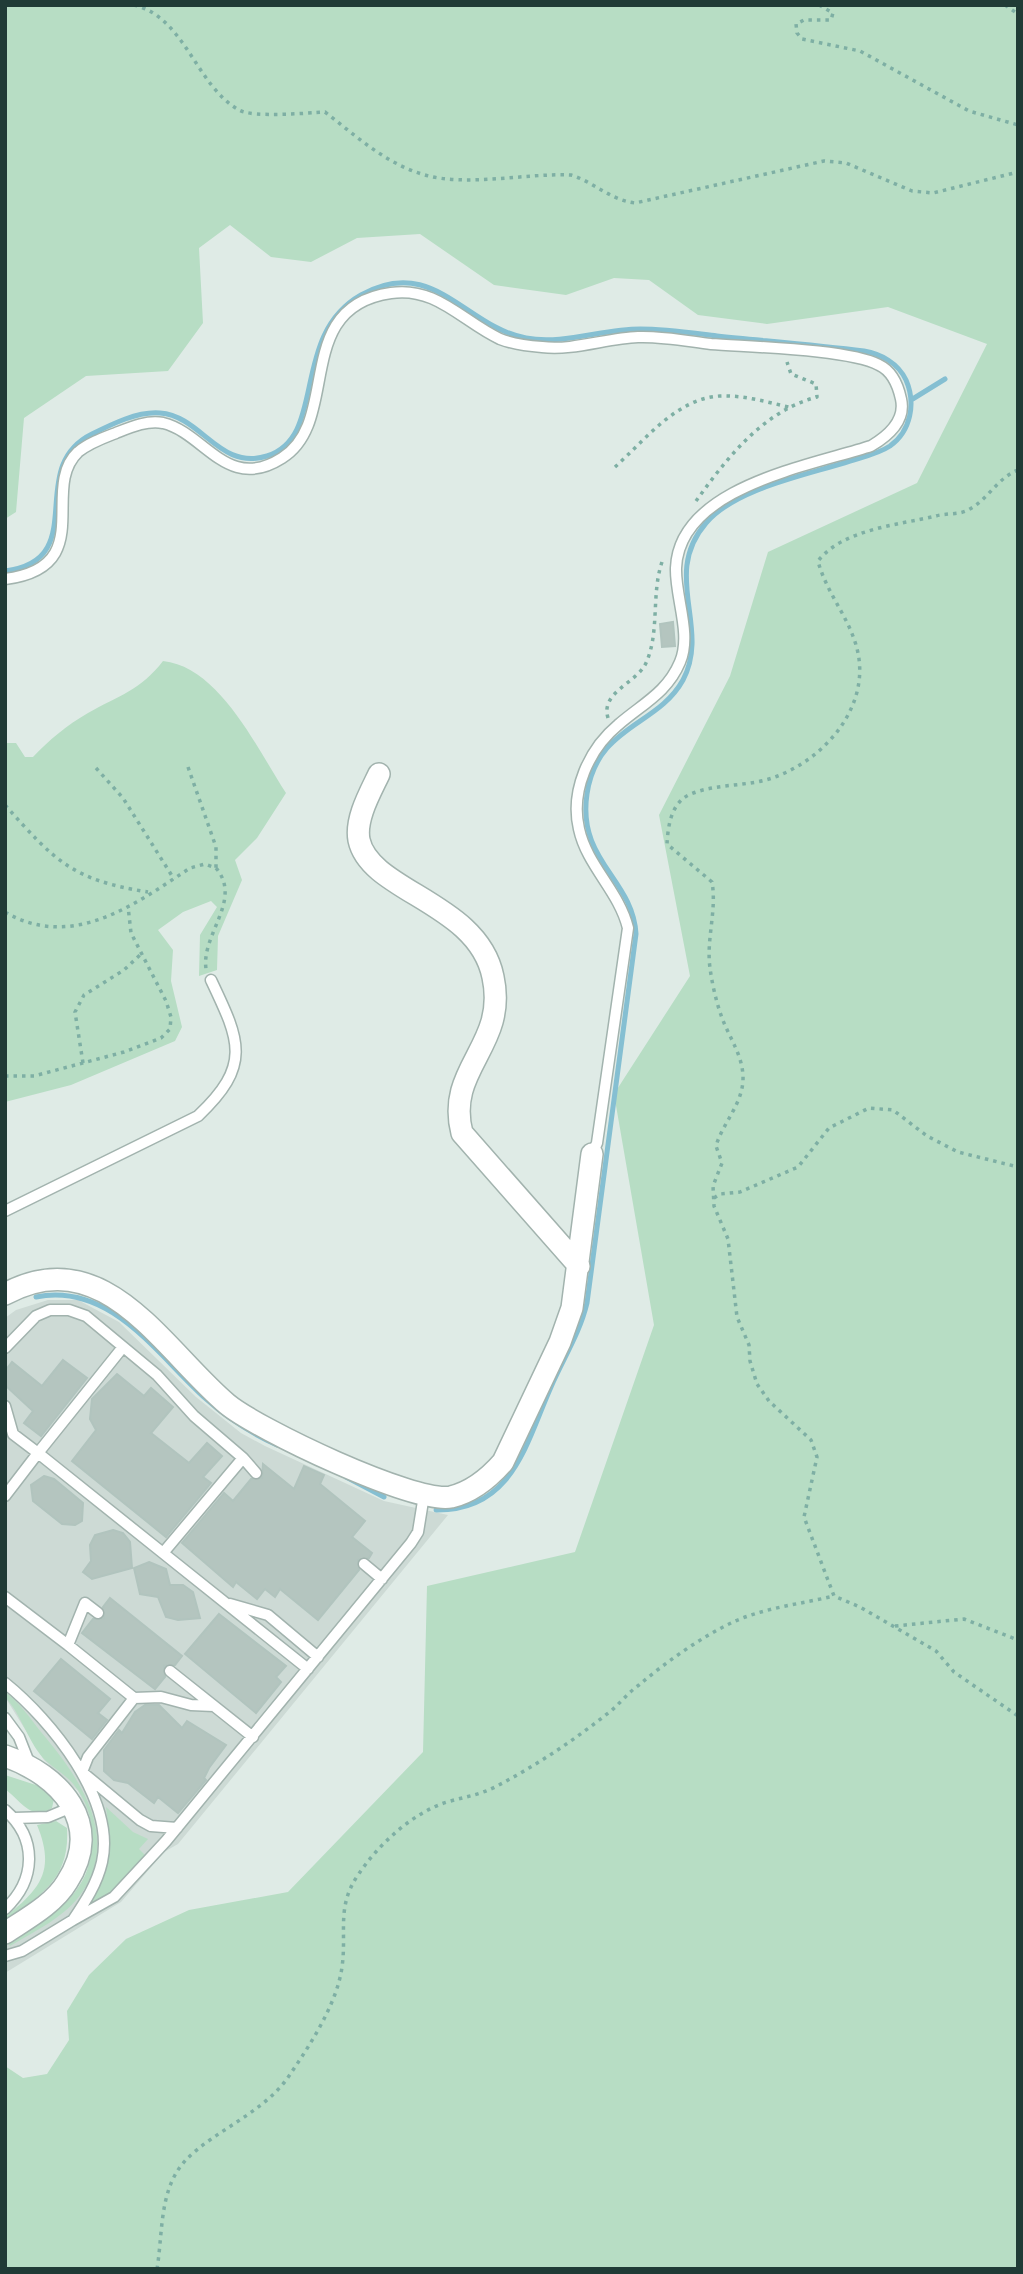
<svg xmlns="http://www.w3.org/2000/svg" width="1023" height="2274" viewBox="0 0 1023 2274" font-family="Quicksand,sans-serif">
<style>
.built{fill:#cddad5}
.green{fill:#b7ddc4}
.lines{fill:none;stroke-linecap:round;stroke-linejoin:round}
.stream{stroke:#85bfd2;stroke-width:5}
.building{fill:#b4c5bf;stroke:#b1c4be;stroke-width:2}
.service-casing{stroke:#a2b3ae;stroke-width:13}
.minor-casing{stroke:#a2b3ae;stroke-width:24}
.path{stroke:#7eafa4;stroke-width:3.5;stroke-dasharray:3.5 5;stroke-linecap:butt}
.service{stroke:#fff;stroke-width:10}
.minor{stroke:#fff;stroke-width:21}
</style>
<rect width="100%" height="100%" fill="#dfebe6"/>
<path class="built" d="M48,1300H78L119,1322L196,1397L241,1433L265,1446L384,1501L448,1515L178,1844L164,1852L121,1902L5,1973V1945L53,1915L71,1898L86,1875L92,1852L91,1818L78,1791L44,1760L5,1697V1318L16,1310Z"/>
<path class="green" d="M5,5H1018V2269H5V2066L23,2078L47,2074L69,2040L67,2011L89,1975L126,1939L189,1910L288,1892L423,1752L427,1586L575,1552L654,1325L614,1094L690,976L659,815L730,676L768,552L917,483L987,344L888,307L767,324L698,315L649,280L614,278L566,295L494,285L420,234L357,238L311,262L271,257L230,225L199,248L203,323L168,371L86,376L24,418L16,512L5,519Z
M163,661C220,667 257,749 286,793L257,838L235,860L242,880L218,936L217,970L199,976L200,935L217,907L211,901L183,912L158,930L173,950L171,981L182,1027L175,1041L71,1085L5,1102V743H16L25,757H33C49,740 67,725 88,713C118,696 141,690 163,661Z
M5,1692C19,1702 30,1718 41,1732C78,1776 120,1834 83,1891C66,1917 35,1931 10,1946L8,1943C49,1918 92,1895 92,1841C93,1821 87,1801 74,1785C66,1775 55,1769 46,1761C28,1743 22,1715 5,1697Z
M5,1775L39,1786L54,1799L52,1808C32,1822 21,1801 5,1789Z
M106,1807L133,1832L148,1839L139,1849L145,1855L111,1892L91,1906L89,1904L108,1861L110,1841Z
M56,1821L67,1828C70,1879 42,1894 5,1921V1917C40,1889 56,1871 37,1825Z"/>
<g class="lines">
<path class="stream" d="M911,400L945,379
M5,571C93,560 23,468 92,434C112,424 138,411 160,413C202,416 219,471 267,456C328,437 289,336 361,295C433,254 465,327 526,338C563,345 603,329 640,329C666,329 692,333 717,336C766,341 815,345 864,351C881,354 898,363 906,380C916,403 911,431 890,446C878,454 863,457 850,461C807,475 736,488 706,523C661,575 711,627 683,680C657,727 597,725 587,794C577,861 633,879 636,934L587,1303C580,1333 563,1359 551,1387C526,1443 513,1511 436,1510
M36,1297C111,1282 157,1355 206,1399C227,1418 251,1433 277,1445
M346,1477L384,1497"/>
</g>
<path class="building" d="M673,622L675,646L662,647L660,624Z
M63,1360L87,1378L41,1436L24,1423L33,1411L5,1385V1371L12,1362L42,1386Z
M117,1374L144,1396L151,1388L173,1407L151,1433L189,1463L207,1443L222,1456L203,1477L211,1483L166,1537L72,1461L96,1430L90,1419L92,1399Z
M263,1464L294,1489L304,1466L324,1475L320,1484L365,1521L352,1537L372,1553L369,1558L358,1560L359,1570L318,1620L280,1589L275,1597L265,1589L257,1599L236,1582L233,1587L182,1543L224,1493L233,1501L251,1479L262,1478Z
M44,1476L54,1479L83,1503L82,1521L75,1525L62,1524L33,1501L31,1485Z
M113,1530L123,1533L130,1542L132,1568L92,1579L83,1572L91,1561L90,1545L95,1535Z
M149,1562L166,1569L170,1585H183L193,1592L200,1618L178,1620L166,1617L158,1597L140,1594L134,1568Z
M110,1598L182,1656L175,1665L164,1666L165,1677L155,1689L82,1633L93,1619L104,1618L103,1607Z
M219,1614L286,1666L276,1677L281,1682L256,1713L185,1654Z
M61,1659L110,1699L98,1713L107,1720L92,1739L34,1691Z
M145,1705H159L182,1728L187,1721L226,1745L209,1768L204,1778L206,1780L178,1813L158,1797L154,1803L128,1783L114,1780L104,1771V1750L119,1730L122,1733L135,1712Z"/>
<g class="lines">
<defs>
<path id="service" d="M5,579C99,567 39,489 78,452C89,443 103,438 116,433C131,427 147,420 163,423C205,433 227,493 282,458C342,421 291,307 391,293C436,286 463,322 500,339C513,344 528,346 542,347C573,351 607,338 638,337C662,336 687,341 711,344C749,347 849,349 879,365C892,371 898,385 901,399C906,421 888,436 871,446C810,466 679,487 676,568C675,597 692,634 680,662C667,693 642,704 618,725C589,749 570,791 579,829C587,866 619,891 628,928L597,1143L592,1154
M5,1211L198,1116C252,1065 240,1041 211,980
M123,1347L38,1453L163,1553
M5,1348L36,1316L50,1310H69L86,1316L157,1375L194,1416L243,1458L256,1473
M5,1406L13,1434L38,1453L5,1496
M243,1458L163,1553L308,1669
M364,1564L382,1579
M5,1597L68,1645
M230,1604L268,1615L318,1657
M98,1613L85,1603L68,1645L134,1698L161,1697L191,1705L214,1706
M170,1671L253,1737
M5,1683C51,1720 116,1800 102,1862C97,1884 85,1902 73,1920L114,1897L166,1841L411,1543L418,1532L424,1495
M134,1698L88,1757L82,1772L140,1820L151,1826L177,1828
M5,1718L19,1737L30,1765
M5,1810C38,1839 36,1880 5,1909
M14,1818L48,1817L72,1807
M5,1956L22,1951L73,1920"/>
<path id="minor" d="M379,774C370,793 355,819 359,840C370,892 478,902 493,977C508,1046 445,1068 462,1133L579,1266
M5,1294C104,1240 162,1349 227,1404C257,1429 414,1504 451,1497C472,1492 489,1478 503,1462L560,1342L572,1308L592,1154
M5,1756C60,1775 105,1824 67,1882C54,1904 26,1919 5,1933"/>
</defs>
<use href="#service" class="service-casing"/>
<use href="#minor" class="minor-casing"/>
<path class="path" d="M134,5C185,17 196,86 239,110C253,118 307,113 325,112C356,136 386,164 425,175C467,187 526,173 571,175C594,182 610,200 635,203L824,161L846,163L912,191L933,193L1018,172
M819,5L833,13L831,20H804L796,24L797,33L802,39L860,51L969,111L1018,125
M1005,5L1018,14
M615,467C645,440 677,398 720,396C744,395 766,402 789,407
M1018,470C997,478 988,500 968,510C959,515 946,513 936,516C898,525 843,529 818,561C827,596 854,622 859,659C866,712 822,760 775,777C749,787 717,783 691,794C671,802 668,826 667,844L712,882C717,911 706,939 710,968C712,983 716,1001 721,1015C728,1036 742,1053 743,1076C744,1103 723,1122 716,1146L722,1163L713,1186L714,1206L728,1239L737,1317L749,1345L750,1361L757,1384L769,1401L811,1440L817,1457L804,1517L834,1596L860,1607L936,1651L954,1672L1018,1716
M696,501C727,458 763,411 817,397L816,384L791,374L787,362
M608,718C600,692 637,683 646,663C660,632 651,594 662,562
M188,767L216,847V868
M96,768L123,798L174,879
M5,805C55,861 72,880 148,892
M5,912C72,951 134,905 190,868L205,864L216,868C243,900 201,934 206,969
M83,1063L75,1012L84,995L124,970L140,955
M5,1076H34L124,1052L161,1038L170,1029L171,1017L166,1001L131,933L128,906
M714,1198L720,1194L740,1192L798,1167L829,1128L869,1108L893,1110L927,1136L958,1152L1018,1167
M895,1626L964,1619L1018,1640
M157,2269C162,2239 160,2202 175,2175C195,2137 260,2119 289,2076C310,2045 337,2004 342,1967C347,1932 336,1907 358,1875C378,1845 412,1813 447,1802C464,1797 480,1795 497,1786C537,1765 576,1739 612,1710C621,1702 629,1692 639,1685C666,1662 700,1638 731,1623C762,1608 801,1604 834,1596"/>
<use href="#service" class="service"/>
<use href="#minor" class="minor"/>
</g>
<rect width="1023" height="2274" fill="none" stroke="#203b36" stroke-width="14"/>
</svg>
